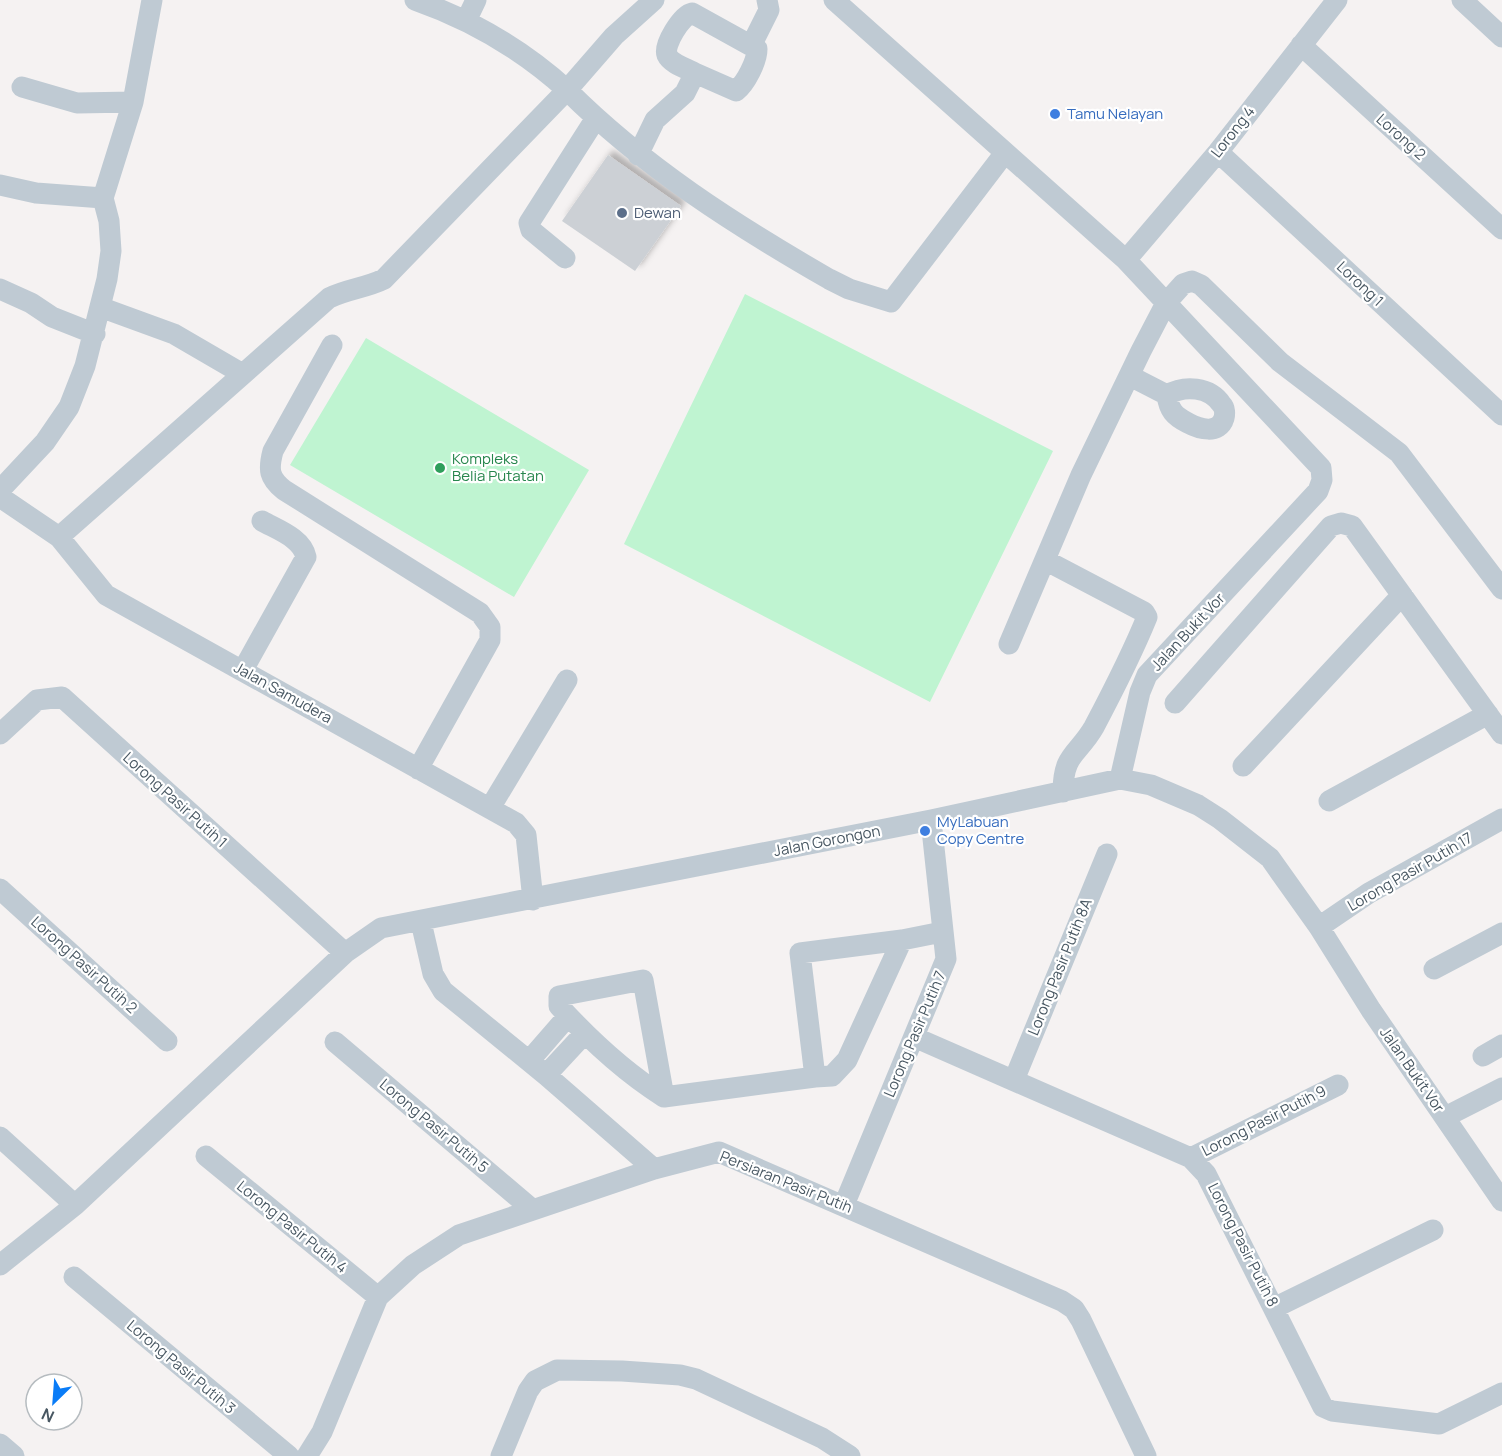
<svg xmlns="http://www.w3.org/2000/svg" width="1502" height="1456" viewBox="0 0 1502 1456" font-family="Manrope,sans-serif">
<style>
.green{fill:#bff4d1}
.building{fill:#ccd0d5;filter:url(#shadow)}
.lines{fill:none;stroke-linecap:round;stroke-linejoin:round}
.minor{stroke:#bfcad3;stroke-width:21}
.shop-dot{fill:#3f7fe0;stroke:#fff;stroke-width:2}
.service-dot{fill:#5c6f8a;stroke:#fff;stroke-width:2}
.leisure-dot{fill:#2e9e5b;stroke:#fff;stroke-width:2}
.labels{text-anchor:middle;stroke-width:4.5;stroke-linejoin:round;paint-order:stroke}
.shop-label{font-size:15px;fill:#366cbe;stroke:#fff;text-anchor:start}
.street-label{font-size:15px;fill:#485762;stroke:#fff}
.service-label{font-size:15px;fill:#4e5e75;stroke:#fff;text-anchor:start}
.leisure-label{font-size:15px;fill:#27864d;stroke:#fff;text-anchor:start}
</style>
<defs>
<filter id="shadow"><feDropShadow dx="5" dy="-5" stdDeviation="3" flood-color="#0004"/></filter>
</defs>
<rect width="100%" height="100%" fill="#f5f2f2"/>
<path class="green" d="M745,294L1053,451L930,702L624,544Z
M366,338L589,470L514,597L290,465Z"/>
<path class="building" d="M608,155L681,206L635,271L562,221Z"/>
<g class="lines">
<path class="minor" d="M415,0C472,20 523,50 567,90L614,36L654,0
M834,0L1126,260L1321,468L1322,480L1318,491L1147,675L1140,692L1120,779
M1462,0L1502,37
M466,21L476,0
M752,44L769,10L767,0
M1301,45L1502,229
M22,87L77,103L133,102
M1218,152L1502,415
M638,155L655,120L685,93L695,73C688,69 671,64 667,55C663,45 682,15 692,13L757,49C757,61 746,83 736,91L695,73
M0,185L36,193L103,198
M565,258L531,230L529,223L596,118
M1126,260L1218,152L1337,0
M0,289L31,303L52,317L95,334
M100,307L174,334L241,373
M332,345L273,451C268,470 269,478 284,490L480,613L490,627V640L418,769
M1130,376L1167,395C1184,385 1210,386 1222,405C1225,408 1225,414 1224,418C1219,435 1199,429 1188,423C1174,416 1169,410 1167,395
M0,490L45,442L69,407L85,366L107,279L111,251L109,221L103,198L133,102L152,0
M0,497L59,537L106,595L516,823L526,835L533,900
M59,537L329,298C347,289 366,288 384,279L567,90C644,167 735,225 829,279L849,289L891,302L1004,154
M1045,560L1144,612L1147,617C1132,654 1113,691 1094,727C1078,755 1063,753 1063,792
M1009,644L1081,475L1141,351L1166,303L1183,284L1192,281L1201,285L1280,362L1399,453L1502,589
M243,670L306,557C302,538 278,530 262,521
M1175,703L1331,526L1341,523L1352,526L1502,734
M0,734L37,700L62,697L345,953
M1243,766L1402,595
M1329,801L1488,714
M490,808L567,680
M0,889L167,1041
M421,922L433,974L443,991L546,1075L654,1169
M1319,927L1369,893L1502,819
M1434,969L1502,933
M914,1037L1191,1158L1206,1174L1323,1407L1332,1411L1439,1424L1502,1393
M335,1042L533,1210
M1483,1056L1502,1045
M529,1061L568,1016
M546,1075L585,1033
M815,1077L832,1076L847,1060L902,940
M1014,1080L1107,854
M664,1097C626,1073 590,1040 559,1006V996L643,980L664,1097L815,1077L800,953L902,940L942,932
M1445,1117L1502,1088
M0,1137L75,1205
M206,1156L378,1297
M1191,1158L1338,1085
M844,1205L946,959L931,820
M0,1265L75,1205L345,953L381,928L931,820L1120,779L1151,785L1198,805L1220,819L1270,858L1319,927L1371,1010L1502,1201
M74,1277L289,1456
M1276,1307L1433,1230
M0,1444L14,1456
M307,1456L322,1432L378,1297L413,1265L459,1235L654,1169L719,1152L1062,1301L1074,1309L1081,1320L1146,1456
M501,1456L528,1391L535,1381L557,1370L622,1371L680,1375L696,1379L822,1438L850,1456"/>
</g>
<g class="shop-dot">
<circle cx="1055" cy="114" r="6"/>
<circle cx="925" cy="831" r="6"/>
</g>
<circle class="service-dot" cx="622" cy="213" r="6"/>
<circle class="leisure-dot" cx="440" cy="468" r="6"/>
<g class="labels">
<g class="shop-label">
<text x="1067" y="119">Tamu Nelayan</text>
<text x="937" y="827">MyLabuan<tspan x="937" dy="17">Copy Centre</tspan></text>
</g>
<g class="street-label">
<text transform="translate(1233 132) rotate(-52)" y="5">Lorong 4</text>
<text transform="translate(1401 137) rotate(42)" y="5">Lorong 2</text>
<text transform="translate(1360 284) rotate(43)" y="5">Lorong 1</text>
<text transform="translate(1188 632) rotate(-47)" y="5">Jalan Bukit Vor</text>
<text transform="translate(283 693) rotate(29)" y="5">Jalan Samudera</text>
<text transform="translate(175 800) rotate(42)" y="5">Lorong Pasir Putih 1</text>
<text transform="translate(827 841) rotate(-11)" y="5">Jalan Gorongon</text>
<text transform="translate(1410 872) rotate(-30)" y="5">Lorong Pasir Putih 17</text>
<text transform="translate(84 965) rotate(42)" y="5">Lorong Pasir Putih 2</text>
<text transform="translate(1060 967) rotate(-68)" y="5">Lorong Pasir Putih 8A</text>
<text transform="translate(915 1034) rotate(-67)" y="5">Lorong Pasir Putih 7</text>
<text transform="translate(1412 1070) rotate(55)" y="5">Jalan Bukit Vor</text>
<text transform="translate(1264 1121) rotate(-27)" y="5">Lorong Pasir Putih 9</text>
<text transform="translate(434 1126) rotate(40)" y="5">Lorong Pasir Putih 5</text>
<text transform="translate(786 1182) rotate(22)" y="5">Persiaran Pasir Putih</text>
<text transform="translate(292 1227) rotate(39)" y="5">Lorong Pasir Putih 4</text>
<text transform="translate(1243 1245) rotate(63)" y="5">Lorong Pasir Putih 8</text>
<text transform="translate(181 1367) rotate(40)" y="5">Lorong Pasir Putih 3</text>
</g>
<g class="service-label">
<text x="634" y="218">Dewan</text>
</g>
<g class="leisure-label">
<text x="452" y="464">Kompleks<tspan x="452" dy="17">Belia Putatan</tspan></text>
</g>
</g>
<g transform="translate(54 1402) rotate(205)"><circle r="28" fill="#ffffff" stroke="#b6bcc0" stroke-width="1.5"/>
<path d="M0-4.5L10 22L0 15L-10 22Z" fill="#0a7cf7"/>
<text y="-9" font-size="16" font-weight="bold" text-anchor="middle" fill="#485762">N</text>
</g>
</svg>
